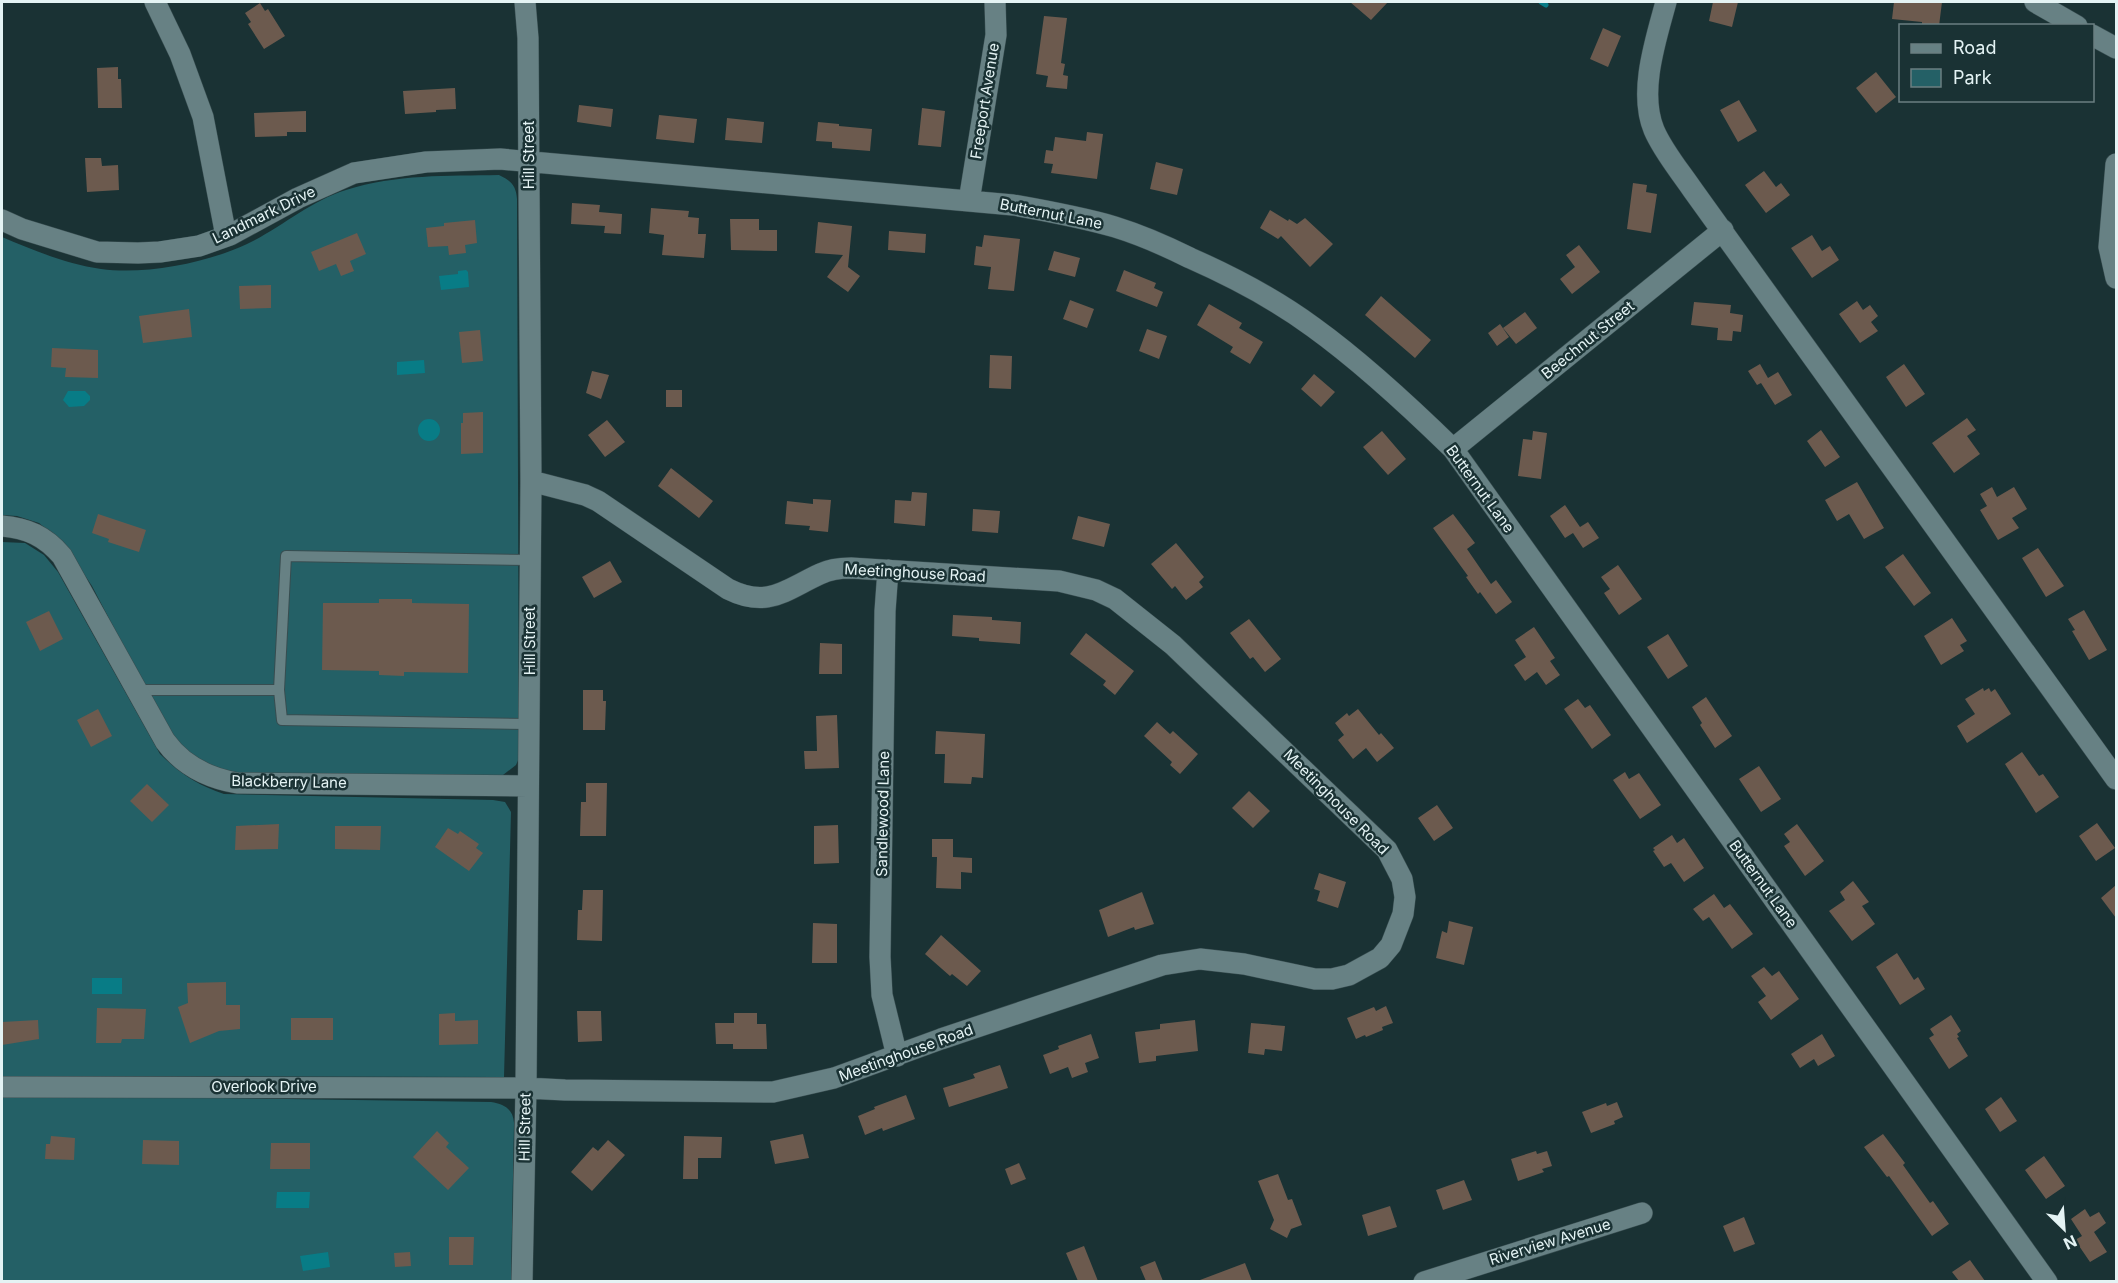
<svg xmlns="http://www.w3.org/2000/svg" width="2118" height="1283" viewBox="0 0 2118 1283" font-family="Inter,sans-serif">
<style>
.green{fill:#246066}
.water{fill:#087c86}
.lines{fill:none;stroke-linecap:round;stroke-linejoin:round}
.stream{stroke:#087c86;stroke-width:5}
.building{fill:#6c5a4e}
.service-casing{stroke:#384d50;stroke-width:12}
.minor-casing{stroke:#384d50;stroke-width:22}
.service{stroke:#678184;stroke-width:10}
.minor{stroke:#678184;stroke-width:21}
.labels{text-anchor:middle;stroke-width:5;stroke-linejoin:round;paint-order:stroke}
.street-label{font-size:15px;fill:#e4f3f4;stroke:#1a3234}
</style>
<rect width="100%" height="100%" fill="#1a3234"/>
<path class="green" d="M499,175C511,181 516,185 517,199L519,758L516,765L503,775H262L225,772L200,761L185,750L164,724L92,586L63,543L39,523L17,516L2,515V237C33,250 66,264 101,269C145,275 207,263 247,244C281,228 310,201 346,190C396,174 448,176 499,175Z
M2,542L25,543L44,555L58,572L160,754C181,774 197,785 224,794L493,800L505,802L511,812L504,1077L2,1076Z
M15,1095L491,1102C504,1104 513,1109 514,1123L511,1281H2V1098Z"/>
<path class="water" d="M466,270L468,272L469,287L441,290L439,276L458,274V271Z
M424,360L425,373L397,375V362Z
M68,391H85L90,396V400L84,406L69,407L63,400Z
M418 430a11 11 0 1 1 22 0a11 11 0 1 1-22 0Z
M92,978H122V994H92Z
M277,1192H310L309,1208H276Z
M328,1252L330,1267L303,1271L300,1256Z"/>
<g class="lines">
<path class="stream" d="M1541,2L1546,5"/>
</g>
<path class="building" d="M1350,2H1388L1371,20Z
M1713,2H1738L1732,27L1709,21Z
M1894,2H1942L1939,26H1922V22L1892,19Z
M260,3L265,11L268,9L285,36L264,49L248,24L251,22L245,13Z
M1044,16L1067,18L1061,63L1065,64L1063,75L1068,76L1067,89L1046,87L1048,76L1036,74Z
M1603,28L1621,36L1608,67L1590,59Z
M118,67V79H121L122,108H98L97,68Z
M1876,72L1896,97L1876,113L1856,88Z
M455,88L456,109L436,110V112L405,114L403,91Z
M1739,100L1757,131L1738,142L1720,110Z
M579,105L613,109L611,127L577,122Z
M922,108L945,111L941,147L918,145Z
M306,111V132H287V136L255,137L254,113Z
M659,115L697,119L694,143L656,139Z
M727,118L764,122L762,143L725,140Z
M818,122L839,124V126L872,129L870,151L832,148V142L816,141Z
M1087,132L1103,134L1097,179L1051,173L1053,164L1044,163L1046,150L1053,151L1055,137L1086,141Z
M85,158H101L102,166L118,165L119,190L87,192Z
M1156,162L1183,169L1177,195L1150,189Z
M1764,171L1776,187L1781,183L1790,195L1766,213L1745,185Z
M1633,183L1647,185L1646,192L1657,194L1651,233L1627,229Z
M572,203L600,205L599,212L622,214L621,234L604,233L605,226L571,224Z
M651,208L689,211L688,217L699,218L698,234H706L704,258L662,255L664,235L649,233Z
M1270,210L1288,221L1289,219L1297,224L1305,218L1333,244L1310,267L1281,236L1278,239L1260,228Z
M730,219H759V230H777V251L731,250Z
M475,220L477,243L465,245L466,253L449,255L448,246L428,247L426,228L444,226V223Z
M818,222L852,226L848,267L860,276L848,292L827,277L843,255L815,253Z
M889,231L926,234L925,253L888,250Z
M357,233L366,254L350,261L354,271L341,276L336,264L319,271L311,252Z
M984,235L1020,239L1014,291L988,289L991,267L974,265L976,246L982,247Z
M1812,235L1822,251L1830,246L1839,260L1812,278L1791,248Z
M1579,245L1600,272L1572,294L1560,279L1575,267L1566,255Z
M1054,251L1080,258L1075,277L1048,270Z
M1124,270L1156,283L1154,288L1163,292L1157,307L1116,291Z
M271,285V308L240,309L239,286Z
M1381,296L1431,340L1415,358L1365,315Z
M1070,300L1094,309L1087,328L1063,319Z
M1857,301L1863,310L1870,305L1878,316L1871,322L1878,331L1860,343L1839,314Z
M1694,302L1731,305L1730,313L1743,315L1741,332L1733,331L1732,341L1717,340L1718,328L1691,325Z
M1209,304L1242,323L1239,328L1263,342L1250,364L1230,352L1233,347L1197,325Z
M189,309L192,337L143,343L139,316Z
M1525,312L1537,328L1516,344L1503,328Z
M1500,324L1509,337L1497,346L1488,333Z
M1147,329L1167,336L1159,359L1139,351Z
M480,330L483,361L462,363L459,332Z
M52,348L98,350V378L65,377L66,368L51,367Z
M990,355L1012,356L1011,389L989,388Z
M1760,364L1768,378L1778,372L1792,395L1775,405L1761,383L1757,385L1748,371Z
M1904,364L1925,394L1906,407L1886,377Z
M592,371L609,375L601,399L586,393Z
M1314,374L1335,392L1321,407L1301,389Z
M666,390H682V407H666Z
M483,412V453L461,454V423H463V413Z
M1967,418L1976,430L1967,436L1980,454L1954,473L1932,443Z
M607,420L625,442L605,457L588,435Z
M1821,430L1840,457L1825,467L1807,441Z
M1382,431L1406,459L1388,475L1363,447Z
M1533,431L1547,433L1541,479L1518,476L1523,439L1532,440Z
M671,468L713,501L699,518L658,486Z
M1857,482L1884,528L1864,539L1849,514L1837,521L1825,500Z
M1992,487L1997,497L2014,487L2027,509L2012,518L2019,528L1998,540L1980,510L1987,506L1980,494Z
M912,492L927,493L925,526L894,523L895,500L911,501Z
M813,499L831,500L828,532L809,530L810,526L785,524L787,501L813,504Z
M1565,505L1580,527L1588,522L1599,538L1583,548L1573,533L1565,538L1550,516Z
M973,509L1000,511L998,533L972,531Z
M98,514L146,530L139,552L108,542L109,539L92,533Z
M1453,514L1475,543L1467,549L1491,584L1496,580L1512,602L1496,614L1480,592L1478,594L1466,577L1468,576L1433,528Z
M1078,516L1110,524L1104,547L1072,539Z
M1176,543L1204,577L1199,582L1203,587L1186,600L1175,586L1172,589L1151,564Z
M2038,548L2064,586L2046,597L2022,558Z
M1903,554L1931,593L1914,606L1885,567Z
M610,561L622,582L594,598L582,577Z
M1618,565L1642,599L1619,615L1604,593L1610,589L1601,577Z
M379,599H412V603L469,604L468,673L404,672V676L379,675V671L322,670L323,603H379Z
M2084,610L2107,650L2089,660L2072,631L2075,630L2068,619Z
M49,611L63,639L40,651L26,622Z
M953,615L992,617V620L1021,622L1020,644L979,641V638L952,636Z
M1952,618L1967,641L1960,645L1964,651L1941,665L1924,636Z
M1249,619L1281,659L1265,672L1253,657L1250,659L1230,633Z
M1534,627L1555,658L1550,661L1560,675L1546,685L1537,672L1525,681L1514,665L1526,657L1515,640Z
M1086,633L1134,671L1115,695L1103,685L1106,681L1070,654Z
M1668,634L1688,666L1668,679L1647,647Z
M820,643L842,644V674H819Z
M1983,688L1984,691L1989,688L1991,692L1995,689L2011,714L1967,743L1957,726L1975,714L1965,699Z
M583,690H603V701H606L605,730H583Z
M1706,697L1732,736L1715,748L1700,725L1702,723L1692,707Z
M1578,699L1585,708L1590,705L1611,735L1592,749L1564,709Z
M98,709L112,736L91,747L77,720Z
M1358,709L1379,735L1381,733L1394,748L1377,762L1366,748L1353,759L1338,740L1344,735L1335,723L1347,713L1349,716Z
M837,715L839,768L805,769L804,751H817L816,716Z
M1157,722L1170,734L1173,731L1198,754L1180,774L1170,765L1172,762L1144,736Z
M936,731L985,734L983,778L972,777L971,784L944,783L945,754H935Z
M2022,752L2039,776L2043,774L2059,797L2036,813L2005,764Z
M1759,766L1781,799L1761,812L1739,779Z
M1625,772L1629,779L1639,773L1661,805L1640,819L1613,780Z
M586,783H607L606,836H580L581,802H586Z
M147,784L169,805L152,822L130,801Z
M1249,791L1270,811L1253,828L1232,808Z
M1437,805L1453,828L1434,841L1418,818Z
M2097,823L2115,848L2096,861L2079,836Z
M279,824L278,849L235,850L236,826Z
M1797,824L1824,861L1805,876L1784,846L1790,842L1784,834Z
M838,825L839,863L814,864V826Z
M335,826H381L380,850L335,849Z
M448,828L458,834L460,831L479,844L476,848L483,853L469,871L435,847Z
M1672,835L1677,843L1684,838L1704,868L1684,882L1671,863L1664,867L1653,851L1655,850L1653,848Z
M932,839H953V857L972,858V873L961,872V889L936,888L937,857H932Z
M1319,873L1346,882L1338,908L1317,901L1320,891L1314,889Z
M1853,881L1869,902L1862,906L1875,924L1852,941L1829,911L1845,900L1840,892Z
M2116,885V918L2101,898Z
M583,890H603L602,941L577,940L578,910H582Z
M1142,892L1154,924L1135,930L1134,927L1108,937L1099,910Z
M1714,894L1724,908L1730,904L1753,934L1732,949L1709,917L1703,921L1693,909Z
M1449,921L1473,927L1464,965L1436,958L1442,931L1447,933Z
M813,923L837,924V963H812Z
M941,935L981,971L967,986L952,974L950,976L925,954Z
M1897,953L1914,980L1918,977L1925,989L1900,1005L1876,967Z
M1764,967L1772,976L1779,971L1799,999L1771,1020L1758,1002L1766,996L1751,976Z
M226,982V1005H240V1029L219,1031L190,1043L178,1007L188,1003L187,983Z
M1386,1006L1393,1023L1382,1027L1383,1030L1366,1037L1365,1035L1356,1039L1347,1018L1374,1007L1376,1011Z
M97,1008L146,1009L144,1039H122L121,1043H96Z
M577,1011H601L602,1041L578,1042Z
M455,1013V1021L478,1020V1044L439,1045V1014Z
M734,1013H757V1024H766L767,1049H733V1044H716L715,1023H734Z
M1951,1015L1961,1031L1957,1034L1959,1037L1957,1038L1968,1056L1949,1069L1929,1038L1934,1035L1930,1029Z
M291,1018H333V1040H291Z
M38,1020L39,1039L2,1045V1022Z
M1195,1020L1198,1051L1156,1056V1061L1139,1063L1135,1032L1160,1029V1024Z
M1251,1023L1285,1026L1282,1051L1265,1049L1264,1055L1248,1053Z
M1091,1034L1099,1058L1085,1063L1088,1072L1072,1078L1068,1067L1050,1074L1043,1055L1059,1049L1058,1046Z
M1822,1034L1835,1056L1818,1066L1814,1059L1800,1068L1791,1054Z
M1000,1065L1008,1088L949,1107L943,1088L975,1078L973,1074Z
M906,1095L915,1119L883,1131L882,1128L865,1135L858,1116L875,1109L874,1107Z
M2001,1097L2017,1121L2000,1132L1985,1109Z
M1617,1102L1623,1117L1614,1121L1615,1124L1591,1133L1582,1112L1606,1103L1607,1106Z
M437,1131L449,1143L446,1147L469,1168L448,1190L413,1157Z
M803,1134L809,1158L775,1164L770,1141Z
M1883,1134L1905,1163L1903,1165L1930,1203L1933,1201L1949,1224L1932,1236L1889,1176L1887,1177L1864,1147Z
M51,1136L75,1138L74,1160L45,1159L46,1144H50Z
M684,1136L722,1137L721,1158H698V1179H683Z
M143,1140L179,1141V1165L142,1164Z
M608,1140L625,1155L592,1191L571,1172L593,1147L598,1151Z
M271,1143H310V1169H270Z
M1536,1151L1537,1154L1547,1151L1552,1166L1542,1169L1544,1172L1518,1181L1511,1159Z
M2044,1156L2065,1186L2046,1199L2025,1170Z
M1019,1163L1026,1179L1011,1185L1005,1169Z
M1278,1174L1288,1200L1292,1199L1302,1225L1291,1229L1287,1238L1270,1229L1274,1220L1258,1181Z
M1464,1180L1472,1200L1443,1210L1436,1190Z
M1390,1206L1397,1227L1368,1236L1362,1215Z
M2085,1209L2090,1217L2099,1212L2106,1223L2094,1232L2107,1252L2090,1262L2075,1240L2082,1236L2071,1219Z
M1744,1217L1755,1244L1734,1252L1723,1226Z
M449,1237H474L473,1265H449Z
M1084,1246L1098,1281H1078L1066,1253Z
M410,1252L411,1266L395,1267L394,1253Z
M1970,1260L1985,1281H1959L1952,1272Z
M1155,1261L1163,1281H1146L1140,1267Z
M1245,1263L1252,1281H1200V1280Z"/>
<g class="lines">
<defs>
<path id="service" d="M137,690H279L286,556L530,560
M279,690L282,720L529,724"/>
<path id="minor" d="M155,2L180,54L203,117L226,236
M1666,2C1656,39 1638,92 1654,130C1663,151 1679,170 1692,189L2116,779
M2035,2L2077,26
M2092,35L2116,48
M2116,164L2109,247L2116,278
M969,201L996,35L995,2
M2,220L22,229L97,252L138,253L160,252L199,246L230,235L298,198L354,173L426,162L500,159L1013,205C1047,211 1081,217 1115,227C1141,235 1166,246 1190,258C1233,277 1275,299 1313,327C1363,363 1409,406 1453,449L2047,1282
M1453,449L1723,230
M2,526C27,528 45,536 62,556L165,741C183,766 208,778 237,783L528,786
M888,570L885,611L880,957L882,995L897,1056
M2,1087L526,1088L565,1090L773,1092L834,1078L941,1039L1162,965L1200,959L1244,964L1315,979H1332L1349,975L1380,958L1391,945L1403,914L1405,897L1402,879L1387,850L1173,645L1115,599L1096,590L1059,581L851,568C840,568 830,569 820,574C785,590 768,609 728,589L598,501L585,495L531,481
M522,1282L526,1088L531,481L528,38L525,2
M1424,1282L1642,1213"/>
</defs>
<use href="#service" class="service-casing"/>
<use href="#minor" class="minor-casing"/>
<use href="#service" class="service"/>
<use href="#minor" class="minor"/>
</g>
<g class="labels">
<g class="street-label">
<text transform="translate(985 101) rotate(-81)" y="5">Freeport Avenue</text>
<text transform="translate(529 155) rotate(-90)" y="5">Hill Street</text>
<text transform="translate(1051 214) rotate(11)" y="5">Butternut Lane</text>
<text transform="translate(264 215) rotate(-26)" y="5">Landmark Drive</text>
<text transform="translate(1588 340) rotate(-39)" y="5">Beechnut Street</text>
<text transform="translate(1480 489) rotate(54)" y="5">Butternut Lane</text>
<text transform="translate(915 573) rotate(3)" y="5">Meetinghouse Road</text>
<text transform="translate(530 641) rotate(-90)" y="5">Hill Street</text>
<text transform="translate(289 782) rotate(1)" y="5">Blackberry Lane</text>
<text transform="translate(1336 802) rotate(45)" y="5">Meetinghouse Road</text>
<text transform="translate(883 814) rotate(-89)" y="5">Sandlewood Lane</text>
<text transform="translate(1763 884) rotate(54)" y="5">Butternut Lane</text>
<text transform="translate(906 1053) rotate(-20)" y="5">Meetinghouse Road</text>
<text x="264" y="1092">Overlook Drive</text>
<text transform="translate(525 1127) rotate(-89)" y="5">Hill Street</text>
<text transform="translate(1550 1242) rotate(-17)" y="5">Riverview Avenue</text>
</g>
</g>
<rect width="2118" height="1283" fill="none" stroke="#e4f3f4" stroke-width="6"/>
<rect x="1899" y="24" width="195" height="78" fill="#1a3234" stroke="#6b7f81" stroke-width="1.5"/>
<rect x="1911" y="44" width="30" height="9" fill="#678184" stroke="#6b7f81" stroke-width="1.5"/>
<text x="1953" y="54" font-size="18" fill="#e4f3f4">Road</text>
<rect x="1911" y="69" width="30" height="18" fill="#246066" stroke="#6b7f81" stroke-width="1.5"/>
<text x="1953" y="84" font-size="18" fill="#e4f3f4">Park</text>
<g transform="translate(2064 1229) rotate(155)" stroke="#1a3234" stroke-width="4.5" paint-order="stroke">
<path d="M0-4.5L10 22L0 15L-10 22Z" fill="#e4f3f4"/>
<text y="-9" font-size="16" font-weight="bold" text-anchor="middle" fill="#e4f3f4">N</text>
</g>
</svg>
